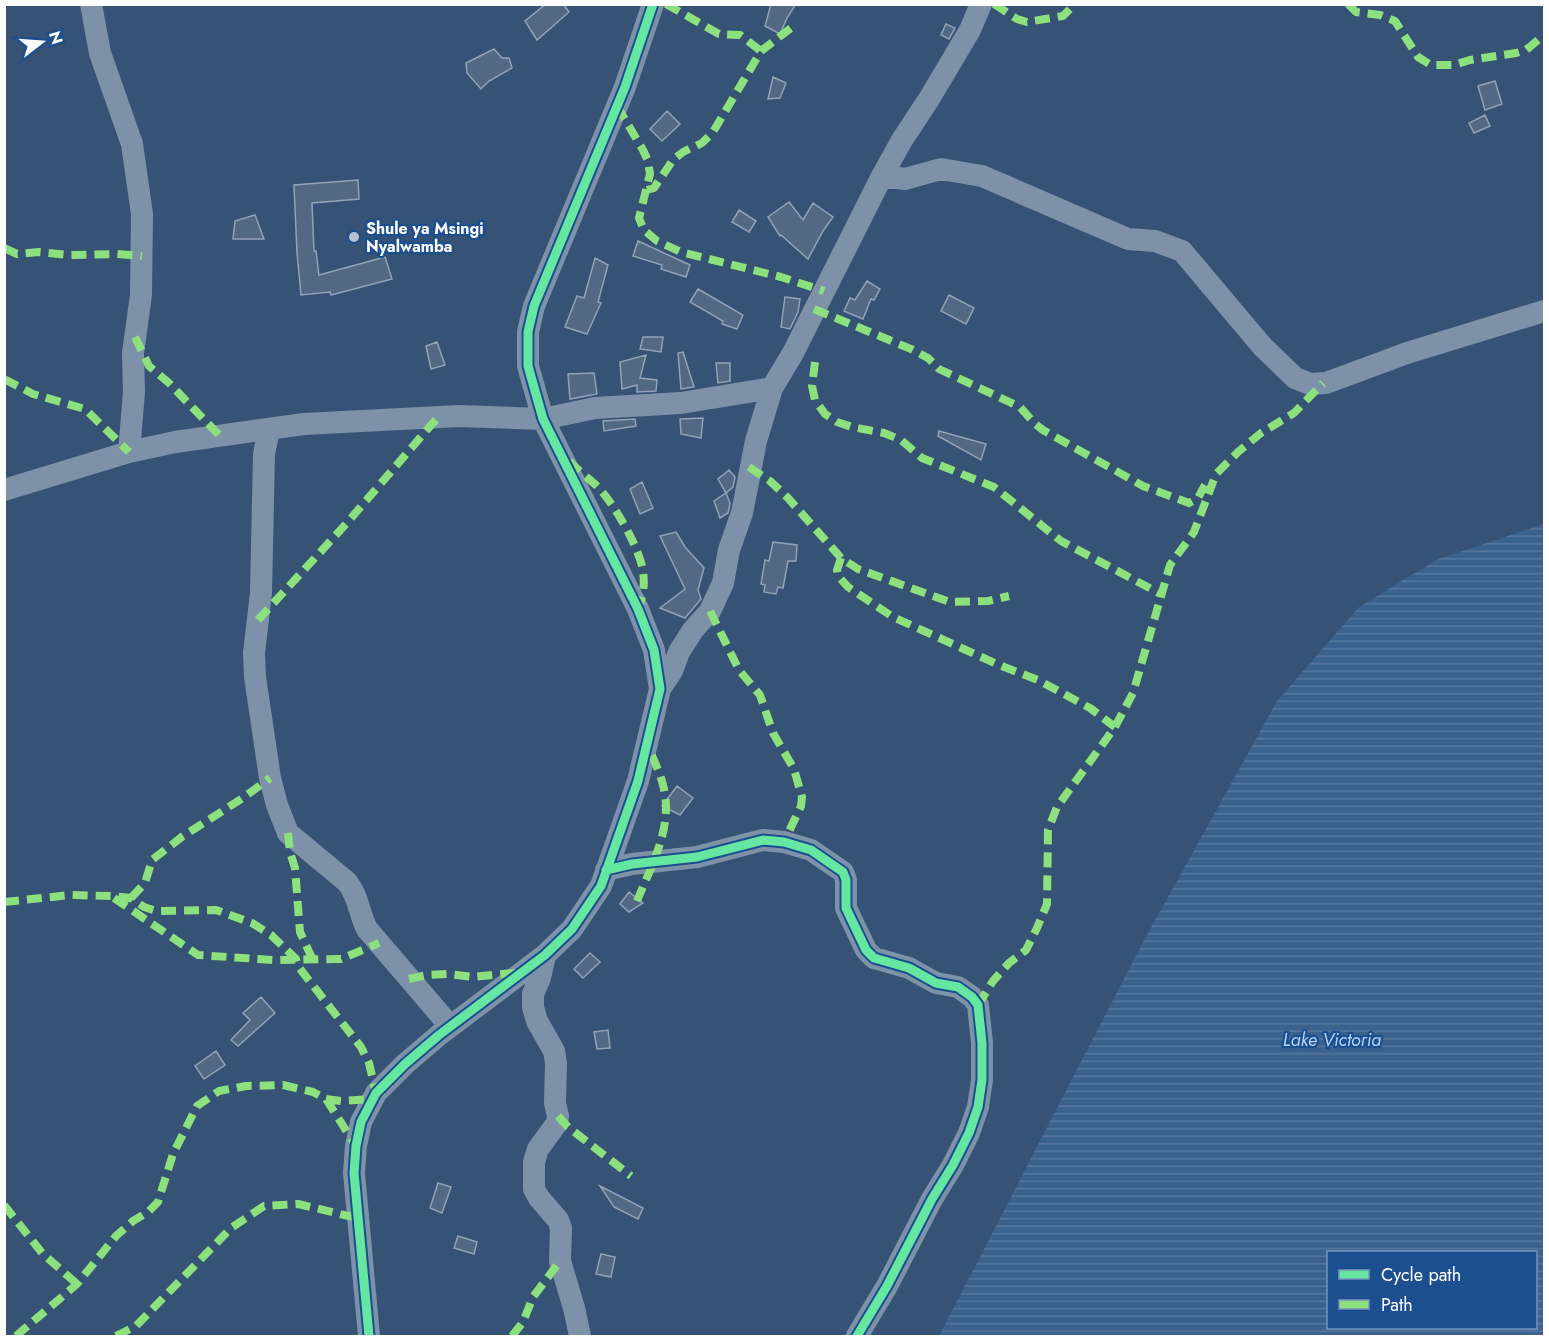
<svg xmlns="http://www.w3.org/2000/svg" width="1549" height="1341" viewBox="0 0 1549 1341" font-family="Jost,sans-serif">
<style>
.water{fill:url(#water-rules);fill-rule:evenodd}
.building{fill:#526984;stroke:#92a2b6;stroke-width:1.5}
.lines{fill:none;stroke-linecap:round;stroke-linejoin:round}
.minor{stroke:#7d92a8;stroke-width:22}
.quiet{stroke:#8de07e;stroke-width:8;stroke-dasharray:15 8;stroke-linecap:butt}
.cycleway-casing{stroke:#1b4f8f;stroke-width:13}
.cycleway{stroke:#66e7a1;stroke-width:9}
.poi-dot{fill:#b9c2ce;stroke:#1b4f8f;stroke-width:2}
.labels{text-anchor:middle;stroke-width:4.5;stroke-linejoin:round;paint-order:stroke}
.poi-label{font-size:16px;font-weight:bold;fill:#fff;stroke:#1b4f8f;text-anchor:start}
.water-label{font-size:18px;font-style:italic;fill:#b5d3f5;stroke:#1b4f8f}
</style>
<defs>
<pattern id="water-rules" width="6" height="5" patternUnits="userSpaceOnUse" patternTransform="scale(1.5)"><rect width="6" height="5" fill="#3b618d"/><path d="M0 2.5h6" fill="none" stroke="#58799e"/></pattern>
</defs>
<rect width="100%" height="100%" fill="#365274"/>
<path class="water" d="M1544,524V1336H939L1143,942L1277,701L1359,607L1438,559ZM1328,1252H1536V1328H1328Z"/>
<path class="building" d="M546,4H563L569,12L537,40L525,21Z
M771,4H796L787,18L780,34L765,26Z
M946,24L955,28L949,39L941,35Z
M494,49L502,58H509L512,68L489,81L481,89L467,73L466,63Z
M773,77L786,83L780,98L768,99Z
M1495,81L1502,104L1485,110L1478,86Z
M667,111L680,124L662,141L650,129Z
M1485,115L1490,126L1474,133L1469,123Z
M358,180L359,199L312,203L314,251H316L319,275L385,257L392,279L331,295L330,292L301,295L297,253L294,185Z
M789,202L803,220L813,203L833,217L823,231L808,259L781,235L780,236L768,217Z
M739,210L756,221L749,232L732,222Z
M255,215L264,239H233L235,221Z
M638,241L690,265L686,277L661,269L662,265L633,256Z
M595,258L608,265L598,302L601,303L587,334L565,327L577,296L584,298Z
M867,281L880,289L874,300L871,299L863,319L844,311L850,298L855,300Z
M698,289L743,315L737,329L722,324L723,321L690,302Z
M949,295L974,308L966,324L941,311Z
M785,297L800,299L798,312L790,329L781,327Z
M643,337H663L661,352L640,349Z
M437,342L445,365L431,369L426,346Z
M683,352L694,387L681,389L678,353Z
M646,355L640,378L657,380L656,391L637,392V385L622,389L620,362Z
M716,363H730V381L718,383Z
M594,373L597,394L570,399L568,374Z
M703,418L701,438L681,434L680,419Z
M635,419L636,426L604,431L603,421Z
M939,431L986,444L981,460L938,436Z
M729,470L735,477L733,487L726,493L718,479Z
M642,482L653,508L640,514L630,489Z
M726,493L730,503L729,509L728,513L720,518L714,501Z
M676,532L685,547L704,568L698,590L701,599L685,618L660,608L685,589L660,536Z
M773,542L797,545L796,561H788L783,588L778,587L776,594L764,592L765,585L761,584L765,560L769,561Z
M677,786L693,798L680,815L662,806Z
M629,892L643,903L629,912L620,904Z
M590,953L600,962L583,978L574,969Z
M261,997L275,1013L238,1046L231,1040L250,1020L243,1013Z
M608,1030L610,1048L597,1049L594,1032Z
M216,1051L225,1065L204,1079L195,1066Z
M438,1183L451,1187L442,1213L430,1208Z
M600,1186L643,1208L638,1219L614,1207Z
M458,1236L477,1242L474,1254L454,1248Z
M601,1254L615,1257L611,1277L596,1274Z"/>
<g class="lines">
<path class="minor" d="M91,4L100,53L132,144L142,214L141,295L133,353L134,392L129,452
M882,176L905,179L941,169L982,176L1128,239L1155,241L1182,251L1262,346L1295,378L1310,384L1326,383L1407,353L1544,311
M269,429L264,454L261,593L254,653L255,677L270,778L277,805L288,833L347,882C358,895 359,913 367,929L450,1026
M4,490L129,452L175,442L304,424L459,416L543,419L595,408L681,403L772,388
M660,689L672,671L679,652L693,630L710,611L723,583L729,550L742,513L756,441L772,388L793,353L882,176L902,140L929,99L970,30L981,4
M606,870L632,864L697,857L763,840L784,842L811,850L843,872L846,880V908L866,950L874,958L909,968L936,983L958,987L972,997L978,1005L982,1043V1080L978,1107L969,1133L953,1165L932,1199L887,1286L857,1336
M545,955L540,978L533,994V1007L537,1021L554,1051L556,1063L555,1103L558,1116L557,1123L538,1149L534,1162V1189L539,1198L558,1220L561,1228L560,1261L574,1308L580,1336
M369,1336L354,1173L356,1146L361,1122L376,1093L405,1064L439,1035L545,955L572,929L601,886L638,781L660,689L654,650L638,609L543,419L528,366V332L534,306L625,87L653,4"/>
<path class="quiet" d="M666,4L719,34L740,35L761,51
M994,4L1017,19L1027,22L1063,16L1075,4
M1348,4L1356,12L1380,15L1395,21L1418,57L1431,65H1454L1470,60L1516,53L1526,50L1544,35
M617,106L643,150L648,161L650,174L639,218L644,230L657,241L681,252L781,277L824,291
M647,190L654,188L673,160L683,152L702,143L713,132L761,51L791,28
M4,248L17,254L39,252L69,255L117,254L142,256
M814,309L911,349L928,358L939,369L1020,407L1034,423L1043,430L1143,486L1189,503L1198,498L1205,485
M135,337L149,366L169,383L219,435
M815,362L812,386L815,400L825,414L837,422L852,427L884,433L901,440L922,458L994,487L1061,541L1161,594
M4,379L33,394L85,409L129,452
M569,461C578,470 588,478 597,486C613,502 641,550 643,572C645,586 643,596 638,609
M749,467L770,481L788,498L841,558L858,569L950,602L988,601L1009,596
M841,558L837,570L838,576L848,587L893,617L999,665L1038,680L1090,708L1115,727
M710,611L739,670L760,695L773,733L794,769L802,797L801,806L784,842
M258,620L346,524L438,417
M288,833L290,852L295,868L300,932L312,958
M114,898L198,955L274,960L341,959L379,943
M131,898L145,883L152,860L183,836L243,798L270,778
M637,901C652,864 674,826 663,785C660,772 653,759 648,746
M4,902L70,895L111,896L131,898L144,907L156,911L216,910L252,923L271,935L296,959L298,966L304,974L361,1047L369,1063L376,1093
M409,979L427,975L448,974L473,977L522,972
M978,1005L993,981L1009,963L1026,950L1037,928L1047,904L1048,830L1057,807L1115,727L1133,693L1170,565L1194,532L1216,474L1238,452L1261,433L1294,413L1323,383
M326,1099L341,1101L373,1099
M558,1116L568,1127L631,1176
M4,1205L42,1253L77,1284
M16,1336L77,1284L116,1236L133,1221L148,1212L158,1202L173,1154L197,1106L219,1091L246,1086L283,1085L313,1092L326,1099L356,1146
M116,1336L136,1326L231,1228L264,1206L298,1204L357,1218
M512,1336L523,1322L533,1297L560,1261"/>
<defs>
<path id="cycleway" d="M606,870L632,864L697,857L763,840L784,842L811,850L843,872L846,880V908L866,950L874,958L909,968L936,983L958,987L972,997L978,1005L982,1043V1080L978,1107L969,1133L953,1165L932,1199L887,1286L857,1336
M369,1336L354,1173L356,1146L361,1122L376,1093L405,1064L439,1035L545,955L572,929L601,886L638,781L660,689L654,650L638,609L543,419L528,366V332L534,306L625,87L653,4"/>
</defs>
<use href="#cycleway" class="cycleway-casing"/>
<use href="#cycleway" class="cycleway"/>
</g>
<circle class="poi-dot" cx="354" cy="237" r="6"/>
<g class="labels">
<g class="poi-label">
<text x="366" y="234">Shule ya Msingi<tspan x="366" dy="18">Nyalwamba</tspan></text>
</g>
<g class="water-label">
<text x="1332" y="1046">Lake Victoria</text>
</g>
</g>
<rect width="1549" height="1341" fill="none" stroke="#ffffff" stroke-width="12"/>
<rect x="1327" y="1251" width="210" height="78" fill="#1b4f8f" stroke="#7695bc" stroke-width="1.5"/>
<rect x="1339" y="1270" width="30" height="9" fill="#66e7a1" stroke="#7695bc" stroke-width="1.5"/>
<text x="1381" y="1281" font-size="18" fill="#ffffff">Cycle path</text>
<rect x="1339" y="1300" width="30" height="9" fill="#8de07e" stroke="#7695bc" stroke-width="1.5"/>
<text x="1381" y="1311" font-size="18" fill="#ffffff">Path</text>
<g transform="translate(42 42) rotate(73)" stroke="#1b4f8f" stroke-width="4.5" paint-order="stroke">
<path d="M0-4.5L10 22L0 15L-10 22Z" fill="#ffffff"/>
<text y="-9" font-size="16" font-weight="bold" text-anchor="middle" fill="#ffffff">N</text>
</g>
</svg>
